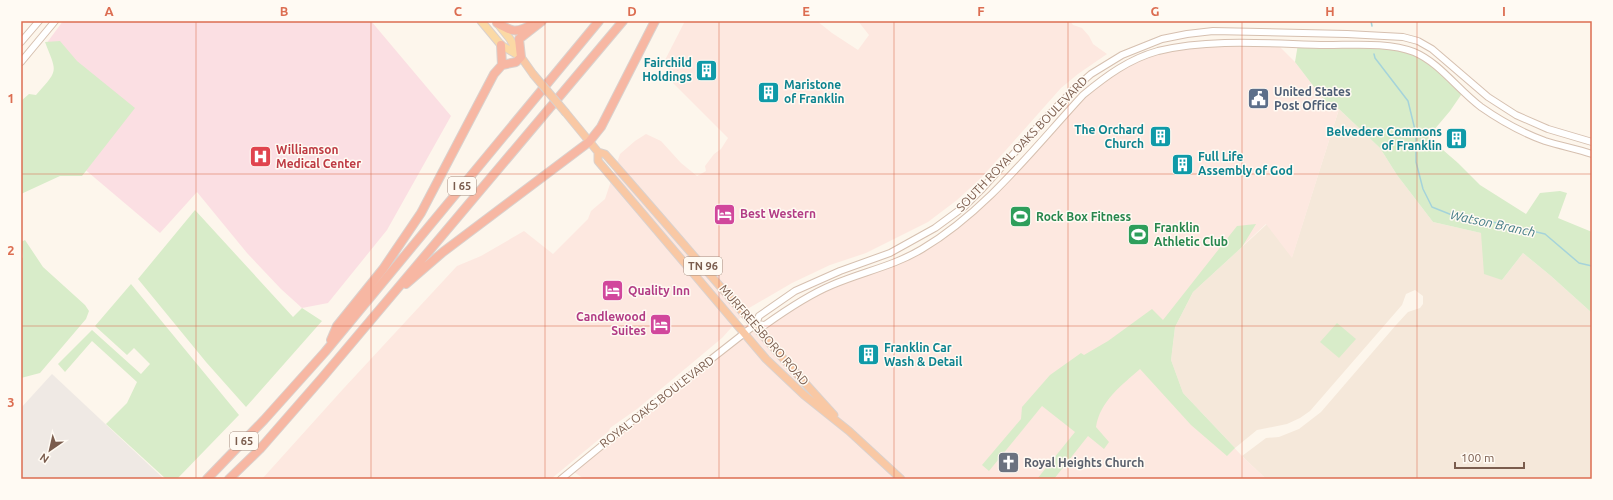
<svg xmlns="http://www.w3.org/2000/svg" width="1613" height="500" viewBox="0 0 1613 500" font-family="Ubuntu,sans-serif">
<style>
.residential{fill:#f5e8da}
.commercial{fill:#fde8e0}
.industrial{fill:#efe9e4}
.medical{fill:#fbdfe3}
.green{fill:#d8ecc9}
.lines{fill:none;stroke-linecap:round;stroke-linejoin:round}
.stream{stroke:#a5d3da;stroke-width:1.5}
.secondary-casing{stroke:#d6c0b0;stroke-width:8}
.primary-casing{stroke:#dad1cd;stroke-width:9}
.trunk-casing{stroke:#dad1cd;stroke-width:9}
.motorway-casing{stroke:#dad1cd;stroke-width:10}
.secondary{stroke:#fff;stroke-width:6}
.primary{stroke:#fbd9a5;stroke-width:7}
.trunk{stroke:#f9c8a4;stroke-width:7}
.motorway{stroke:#f7b7a3;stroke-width:8}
.trunk-bridge-casing{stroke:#dad1cd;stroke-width:9;stroke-linecap:butt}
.trunk-bridge{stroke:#f9c8a4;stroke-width:7}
.grid{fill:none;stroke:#dc6d51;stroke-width:1;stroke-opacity:0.55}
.labels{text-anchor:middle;stroke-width:3;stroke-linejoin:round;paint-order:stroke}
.shield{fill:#fffaf3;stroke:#a28b7f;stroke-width:1}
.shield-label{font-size:11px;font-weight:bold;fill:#7a5c4d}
.culture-label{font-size:12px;font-weight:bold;fill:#0d838f;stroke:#fffaf3;text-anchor:end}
.service-label{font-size:12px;font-weight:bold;fill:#4e5e75;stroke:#fffaf3;text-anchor:start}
.street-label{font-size:12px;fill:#7a5c4d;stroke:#fffaf3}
.health-label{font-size:12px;font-weight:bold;fill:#be3a42;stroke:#fffaf3;text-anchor:start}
.hotel-label{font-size:12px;font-weight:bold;fill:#b23c85;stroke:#fffaf3;text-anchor:start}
.leisure-label{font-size:12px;font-weight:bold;fill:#27864d;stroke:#fffaf3;text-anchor:start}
.worship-label{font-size:12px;font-weight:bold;fill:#5b616d;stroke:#fffaf3;text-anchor:start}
.water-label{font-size:13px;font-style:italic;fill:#437c86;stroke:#fffaf3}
.neatline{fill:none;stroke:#dc6d51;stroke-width:1.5}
.grid-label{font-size:13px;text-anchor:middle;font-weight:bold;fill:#dc6d51}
</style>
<rect width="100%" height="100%" fill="#fdf6ec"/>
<path class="residential" d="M1339,109L1380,148L1397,175L1433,222L1481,233L1502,280L1523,253L1551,276L1592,313V479H1266L1242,456L1266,438L1279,437L1299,429L1321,412L1396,325L1408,312L1420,308L1423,304V296L1415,290L1406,294L1402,305L1310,411L1300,418L1287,424L1257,430L1235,448L1183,393L1171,360L1175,327L1193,292L1267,224L1292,257Z"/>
<path class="commercial" d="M685,21H817L832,33L858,50L869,35L858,21H1070L1073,25L1082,28L1089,36L1093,44L1107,54L1078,74L1061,88L981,178L957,200L928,222L866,253L830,265L792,283L749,308L722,338L637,409L610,428L609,431L551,479H262L344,388L457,266L481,256L524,231L553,254L588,219L591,211L605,199L620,154L635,141L646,134L661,141L681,163L697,176L706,171L705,166L714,154L721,149L728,138L673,83L665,60Z
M1277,44L1295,62L1324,100L1339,109L1292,258L1266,224L1193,292L1175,327L1171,360L1183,393L1242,456L1266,479H584L571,470L737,339L757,330L802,300L895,263L962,222L1099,82L1145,56L1190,45Z"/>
<path class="industrial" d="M52,374L164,479H21V408Z"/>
<path class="medical" d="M63,21H371L451,116L387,230L328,303L302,308L281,289L247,253L197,192L160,233L82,167L128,113L46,44Z"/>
<path class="green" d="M60,41L77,61L135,108L82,176H60L21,194V101L29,94L36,95C59,69 57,73 45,42Z
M1298,44L1392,46L1414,52L1458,86L1461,95L1450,111L1428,137L1458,163L1480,185L1526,214L1540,193L1560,191L1567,193L1558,218L1592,232V313L1551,276L1523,253L1502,280L1484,274L1481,233L1433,222L1397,175L1380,148L1339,109L1324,100L1295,62Z
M195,210L293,317L302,308L322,321L246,407L206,362L138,279Z
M1256,224L1242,247L1193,292L1175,327L1171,360L1183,393L1235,448L1227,456L1191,425L1140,369C1122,385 1100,401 1096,427L1109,442L1104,449L1088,436L1054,479H1037L1075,432L1042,406L989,471L982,465L1021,419L1022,407L1050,375L1081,353L1084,355L1108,341L1152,309L1163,320L1237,226Z
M25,240L43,267L85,305L89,311L86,319L40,373L21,378V260L23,257L21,242Z
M131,284L239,415L177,479H166L106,424L127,403L137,382L92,341L65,372L58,364L92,330L141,374L150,364L134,348L127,355L95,326Z
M1337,323L1356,339L1339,358L1320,342Z"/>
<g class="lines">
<path class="stream" d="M1371,21L1372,26
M1374,54L1375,58L1408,101L1416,134V162L1423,189L1432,207L1457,217L1498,223L1545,234L1579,263L1592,266"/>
<defs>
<path id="secondary" d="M21,42L39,21
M21,62L55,21
M756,324L765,325C786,310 808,295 832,285C862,272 894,266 922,249C986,211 1033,149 1083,95C1106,76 1129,59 1158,51C1212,38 1272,44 1327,45C1354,45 1389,42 1414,52C1440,63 1458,90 1481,107C1501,121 1523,133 1545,141C1561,146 1577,149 1592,154
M561,479L622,429L756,324L759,316L795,291L840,271L890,253L935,228L965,206L981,190L1042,122L1075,88L1091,74L1122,55L1162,39L1187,34L1213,31L1347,34L1403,37L1418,41L1432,49L1488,97L1516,115L1548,129L1592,142"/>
<path id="primary" d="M481,21L501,45L521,57
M498,24L510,39L519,55"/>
<path id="trunk" d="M521,57L533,74
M566,113L598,152V161L766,359L804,395L849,431L901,479
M598,152L605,154C682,241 756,330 834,415"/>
<path id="motorway" d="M497,23C511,31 516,34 531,25
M501,45L502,65
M406,284L443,252L589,142L601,127L655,21
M331,340L337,326L383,269L421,213L494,74L502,65L516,62L521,57L519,39L542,21
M207,479L264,420L325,352L599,21
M229,479L260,449L322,378L623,21"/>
</defs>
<use href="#secondary" class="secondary-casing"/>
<use href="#primary" class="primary-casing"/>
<use href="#trunk" class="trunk-casing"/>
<use href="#motorway" class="motorway-casing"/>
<use href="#secondary" class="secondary"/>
<use href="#primary" class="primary"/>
<use href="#trunk" class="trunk"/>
<use href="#motorway" class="motorway"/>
<defs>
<path id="trunk-bridge" d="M533,74L566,113"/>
</defs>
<use href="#trunk-bridge" class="trunk-bridge-casing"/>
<use href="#trunk-bridge" class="trunk-bridge"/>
</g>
<path class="grid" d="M196,21V479M371,21V479M545,21V479M719,21V479M894,21V479M1068,21V479M1242,21V479M1417,21V479M21,174H1592M21,326H1592"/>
<defs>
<symbol id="building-square" viewBox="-11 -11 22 22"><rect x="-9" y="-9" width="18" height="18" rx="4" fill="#0f9aa8" stroke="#fffaf3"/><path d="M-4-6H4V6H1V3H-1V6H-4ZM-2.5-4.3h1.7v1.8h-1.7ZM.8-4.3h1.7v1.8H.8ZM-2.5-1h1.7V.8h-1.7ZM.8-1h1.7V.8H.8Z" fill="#fff"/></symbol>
<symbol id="civic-square" viewBox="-11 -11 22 22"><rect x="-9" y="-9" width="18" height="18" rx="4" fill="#5c6f8a" stroke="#fffaf3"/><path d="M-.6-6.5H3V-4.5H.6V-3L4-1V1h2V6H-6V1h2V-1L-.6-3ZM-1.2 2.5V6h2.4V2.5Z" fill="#fff"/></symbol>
<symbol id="hospital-square" viewBox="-11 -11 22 22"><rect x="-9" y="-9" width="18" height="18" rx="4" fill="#e0444e" stroke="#fffaf3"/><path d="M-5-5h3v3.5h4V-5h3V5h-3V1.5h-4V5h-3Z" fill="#fff"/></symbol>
<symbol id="hotel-square" viewBox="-11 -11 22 22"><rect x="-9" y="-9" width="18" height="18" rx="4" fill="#d1479c" stroke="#fffaf3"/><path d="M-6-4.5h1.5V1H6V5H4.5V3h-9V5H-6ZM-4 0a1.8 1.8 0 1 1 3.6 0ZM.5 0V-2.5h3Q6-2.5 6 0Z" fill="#fff"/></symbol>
<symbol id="stadium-square" viewBox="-11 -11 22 22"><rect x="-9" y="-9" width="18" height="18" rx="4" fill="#2e9e5b" stroke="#fffaf3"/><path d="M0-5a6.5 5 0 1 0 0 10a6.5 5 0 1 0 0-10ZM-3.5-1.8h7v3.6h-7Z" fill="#fff"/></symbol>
<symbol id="church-square" viewBox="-11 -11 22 22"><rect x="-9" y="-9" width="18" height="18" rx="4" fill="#6b7280" stroke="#fffaf3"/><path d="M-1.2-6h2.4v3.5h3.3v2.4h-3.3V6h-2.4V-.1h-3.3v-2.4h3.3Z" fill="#fff"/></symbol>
</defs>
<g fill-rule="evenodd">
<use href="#building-square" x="694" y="58" width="25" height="25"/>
<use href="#building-square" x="756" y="80" width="25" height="25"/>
<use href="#civic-square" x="1246" y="86" width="25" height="25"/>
<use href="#building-square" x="1148" y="124" width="25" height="25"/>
<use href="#building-square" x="1444" y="126" width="25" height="25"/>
<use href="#hospital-square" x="248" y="144" width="25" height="25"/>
<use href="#building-square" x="1170" y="152" width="25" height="25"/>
<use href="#hotel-square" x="712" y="202" width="25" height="25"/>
<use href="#stadium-square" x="1008" y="204" width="25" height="25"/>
<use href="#stadium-square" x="1126" y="222" width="25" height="25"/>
<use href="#hotel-square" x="600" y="278" width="25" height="25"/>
<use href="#hotel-square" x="648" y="312" width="25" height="25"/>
<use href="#building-square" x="856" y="342" width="25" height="25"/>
<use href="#church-square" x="996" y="450" width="25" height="25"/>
</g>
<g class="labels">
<g class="shield">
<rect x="448" y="177" width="28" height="18" rx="3"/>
<rect x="684" y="257" width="38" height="18" rx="3"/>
<rect x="230" y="432" width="28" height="18" rx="3"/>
</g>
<g class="shield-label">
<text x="462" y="190">I 65</text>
<text x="703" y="270">TN 96</text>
<text x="244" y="445">I 65</text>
</g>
<g class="culture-label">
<text x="692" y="67">Fairchild<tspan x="692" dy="14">Holdings</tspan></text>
<text x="784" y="89" text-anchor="start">Maristone<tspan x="784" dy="14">of Franklin</tspan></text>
<text x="1144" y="134">The Orchard<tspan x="1144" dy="14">Church</tspan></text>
<text x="1442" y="136">Belvedere Commons<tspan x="1442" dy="14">of Franklin</tspan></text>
<text x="1198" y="161" text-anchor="start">Full Life<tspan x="1198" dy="14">Assembly of God</tspan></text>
<text x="884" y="352" text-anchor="start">Franklin Car<tspan x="884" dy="14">Wash &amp; Detail</tspan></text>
</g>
<g class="service-label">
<text x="1274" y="96">United States<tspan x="1274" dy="14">Post Office</tspan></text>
</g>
<g class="street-label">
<text transform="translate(1022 144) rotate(-46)" y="4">SOUTH ROYAL OAKS BOULEVARD</text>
<text transform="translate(764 335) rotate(49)" y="4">MURFREESBORO ROAD</text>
<text transform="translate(657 402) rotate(-38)" y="4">ROYAL OAKS BOULEVARD</text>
</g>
<g class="health-label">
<text x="276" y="154">Williamson<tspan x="276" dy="14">Medical Center</tspan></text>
</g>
<g class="hotel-label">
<text x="740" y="218">Best Western</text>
<text x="628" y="295">Quality Inn</text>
<text x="646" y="321" text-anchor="end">Candlewood<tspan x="646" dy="14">Suites</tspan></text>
</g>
<g class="leisure-label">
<text x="1036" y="221">Rock Box Fitness</text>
<text x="1154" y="232">Franklin<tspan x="1154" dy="14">Athletic Club</tspan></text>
</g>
<g class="worship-label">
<text x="1024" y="467">Royal Heights Church</text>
</g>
<g class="water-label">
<text transform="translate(1493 223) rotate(12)" y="5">Watson Branch</text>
</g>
</g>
<rect width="1613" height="500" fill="none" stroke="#fffaf3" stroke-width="44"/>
<g transform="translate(50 450) rotate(214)" stroke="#fffaf3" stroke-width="3" paint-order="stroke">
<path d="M0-3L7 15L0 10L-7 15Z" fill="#7a5c4d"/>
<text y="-6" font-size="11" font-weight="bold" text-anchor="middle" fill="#7a5c4d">N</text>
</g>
<path d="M1455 462v6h69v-6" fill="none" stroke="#7a5c4d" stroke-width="2"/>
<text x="1461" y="462" font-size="12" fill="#7a5c4d" stroke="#fffaf3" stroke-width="3" paint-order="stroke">100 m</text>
<rect x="22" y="22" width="1569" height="456" class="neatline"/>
<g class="grid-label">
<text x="109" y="16">A</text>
<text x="284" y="16">B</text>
<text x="458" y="16">C</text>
<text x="632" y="16">D</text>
<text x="806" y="16">E</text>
<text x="981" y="16">F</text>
<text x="1155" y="16">G</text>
<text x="1330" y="16">H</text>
<text x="1504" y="16">I</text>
<text x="11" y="103">1</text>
<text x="11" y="255">2</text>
<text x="11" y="407">3</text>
</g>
</svg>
